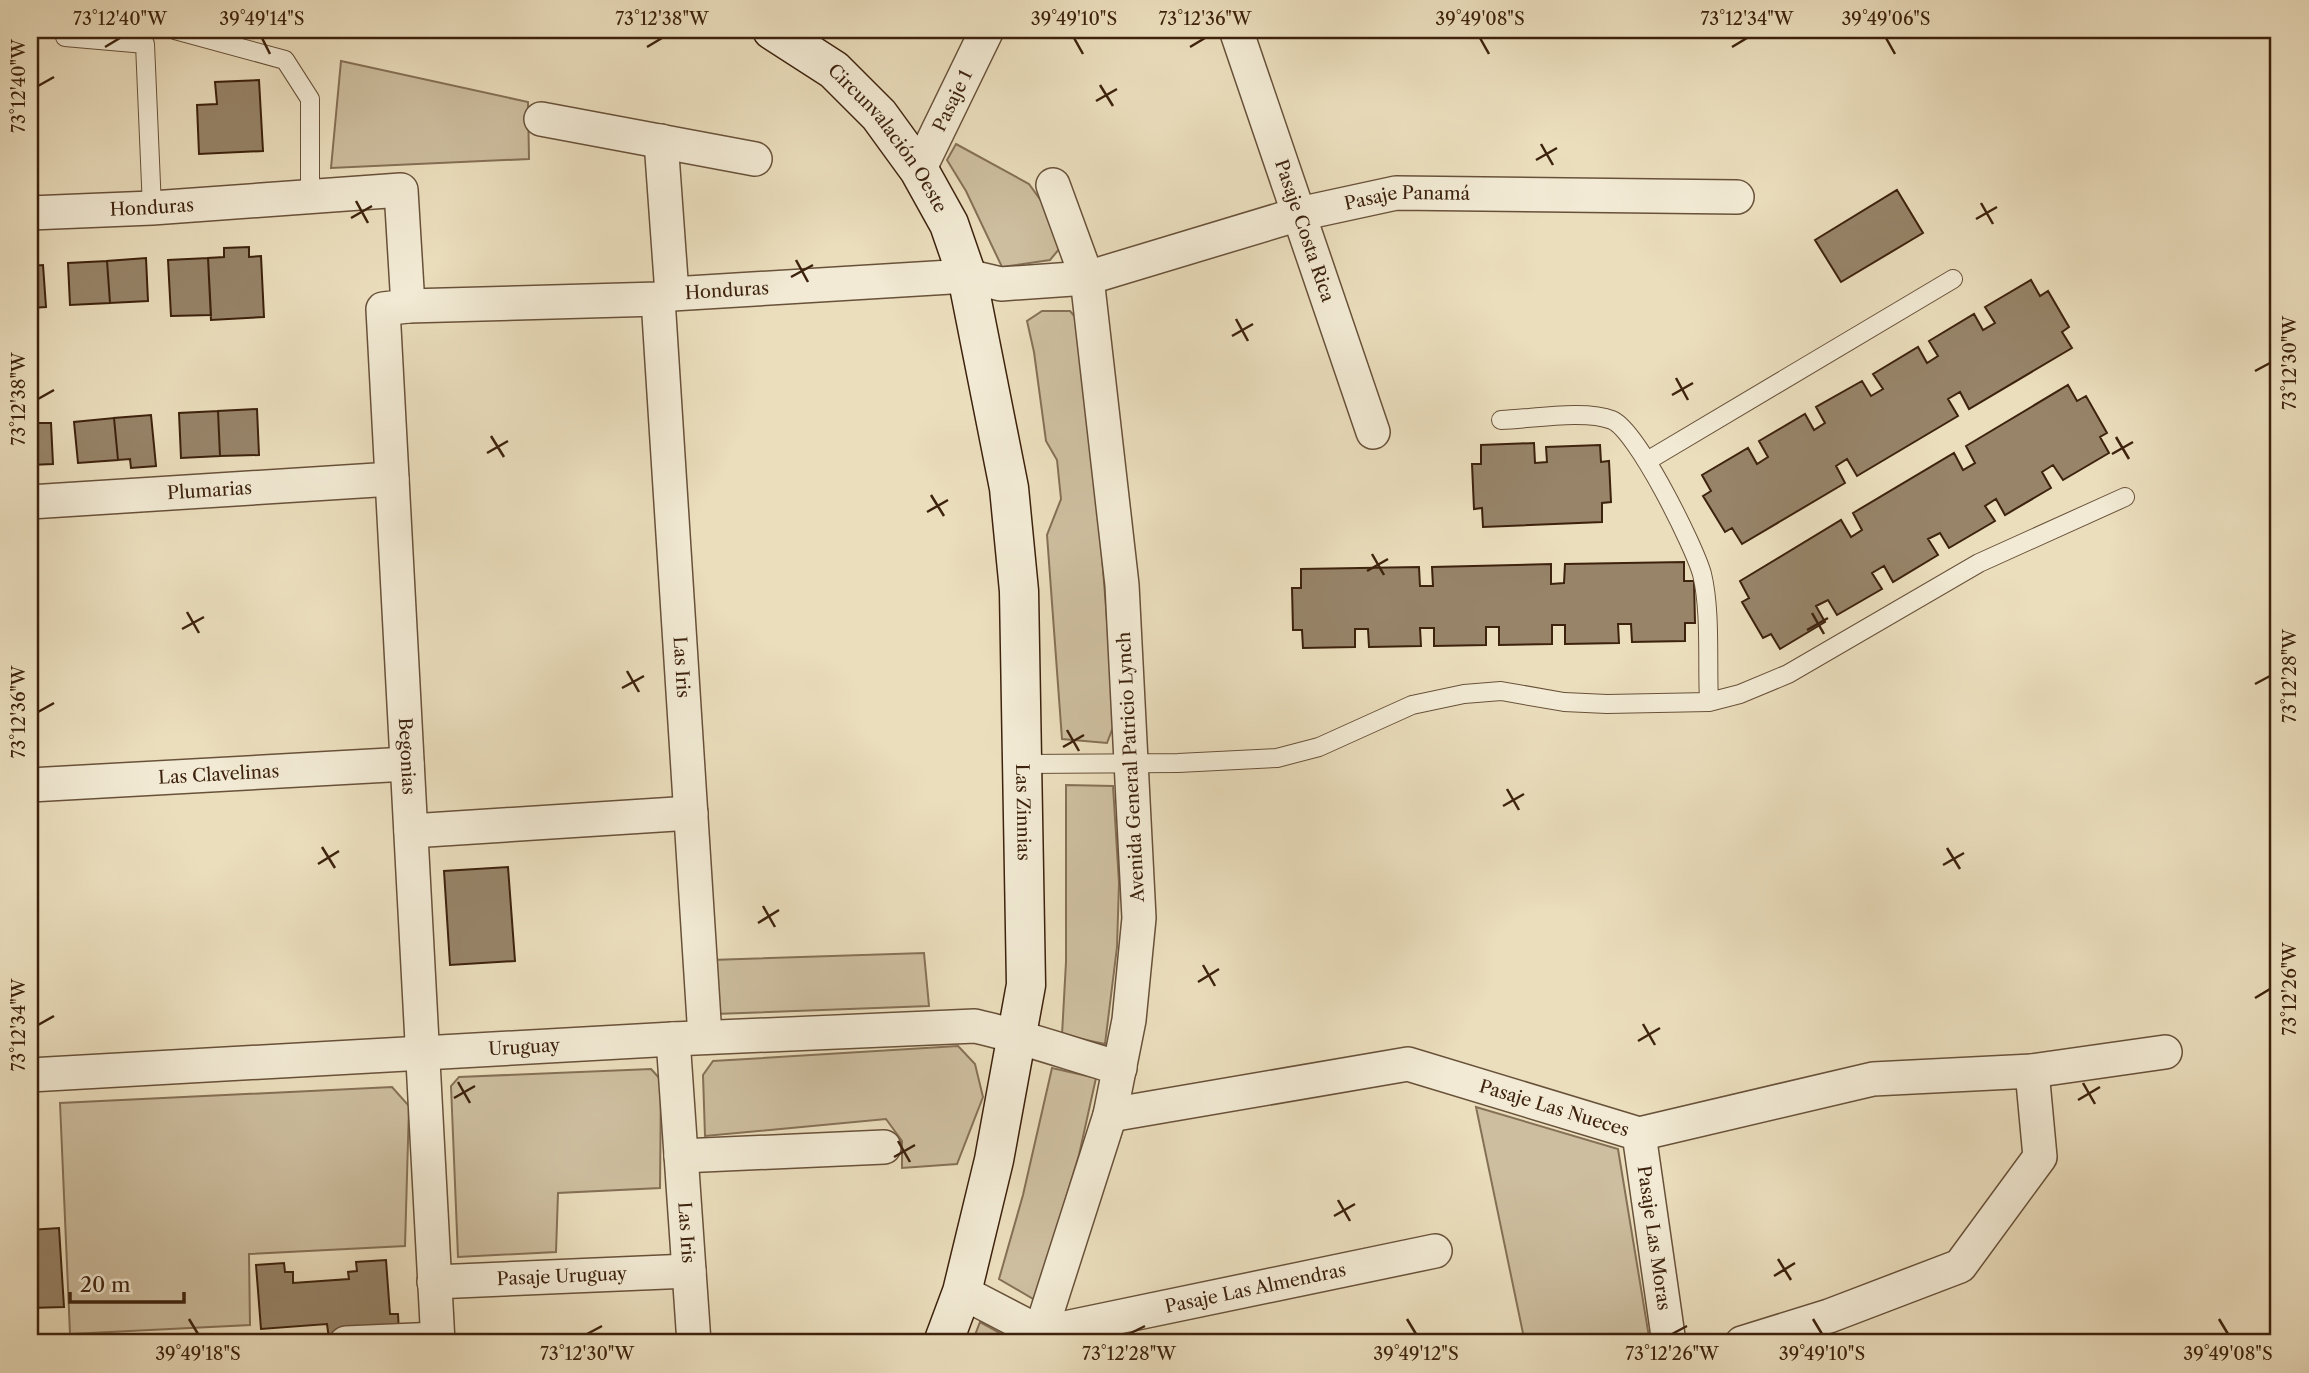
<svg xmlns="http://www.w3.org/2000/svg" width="2309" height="1373" viewBox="0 0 2309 1373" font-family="'Libre Caslon Text',serif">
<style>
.green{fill:#cdbe9f;stroke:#857056;stroke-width:2}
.building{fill:#978469;stroke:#3d220d;stroke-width:2}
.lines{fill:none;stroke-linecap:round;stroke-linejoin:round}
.lane-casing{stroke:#685139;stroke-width:20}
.street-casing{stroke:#685139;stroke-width:36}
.secondary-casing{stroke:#3d220d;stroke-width:41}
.lane{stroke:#f2ead4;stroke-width:18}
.street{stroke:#f2ead4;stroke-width:33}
.secondary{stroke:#f2ead4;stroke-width:38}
.ticks{fill:none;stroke:#3d220d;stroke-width:2.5}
.labels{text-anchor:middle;stroke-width:5;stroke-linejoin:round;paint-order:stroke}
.street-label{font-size:18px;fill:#3d220d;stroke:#f2ead4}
.neatline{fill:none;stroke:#3d220d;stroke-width:2.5}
.ticks-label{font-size:18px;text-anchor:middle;fill:#3d220d}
</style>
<rect width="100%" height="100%" fill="#ebdebd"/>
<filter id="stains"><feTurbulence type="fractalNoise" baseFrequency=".00286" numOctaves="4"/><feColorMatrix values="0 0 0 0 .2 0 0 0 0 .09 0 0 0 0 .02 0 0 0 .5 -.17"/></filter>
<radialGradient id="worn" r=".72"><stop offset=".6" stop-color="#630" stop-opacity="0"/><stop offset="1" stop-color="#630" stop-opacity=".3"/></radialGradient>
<path class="green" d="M341,61L528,102L529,159L331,168Z
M956,144L1029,184L1047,209L1060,248L1050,260L1002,267L966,191L947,160Z
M1042,311H1070L1084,327L1115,722L1107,743L1062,739L1047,535L1061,499L1057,460L1046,441L1034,352L1027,321Z
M1066,785L1113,786L1119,883L1117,947L1105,1044L1062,1035L1066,962Z
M924,953L929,1006L715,1014L711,960Z
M958,1046L975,1064L983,1097L957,1164L902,1168V1141L886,1119L705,1136L703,1075L713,1061Z
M1052,1068L1096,1078L1079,1155L1035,1300L999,1279L1023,1195Z
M651,1069L661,1080L660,1188L558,1193L556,1252L458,1257L451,1086L459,1077Z
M392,1087L409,1106L405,1246L249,1254L250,1325L70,1334L60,1103Z
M1476,1107L1618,1149L1650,1343H1525Z
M980,1322L1018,1343H972Z"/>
<path class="building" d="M259,80L263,151L199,154L197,105L217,104L215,82Z
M1897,190L1923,233L1841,282L1815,240Z
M249,247V257L261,256L264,317L211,320L208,258L224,257V248Z
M146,258L148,301L110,303L107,261Z
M208,258L211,315L171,316L168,260Z
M107,261L110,303L70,305L68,263Z
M43,265L46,307L30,308V266Z
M2031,280L2040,296L2048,291L2069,327L2062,332L2072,348L1969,409L1960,392L1948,399L1958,416L1857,476L1847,459L1836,466L1845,483L1742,544L1732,528L1725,532L1703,496L1711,491L1702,475L1748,448L1757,464L1768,457L1759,441L1805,414L1814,430L1825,423L1816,407L1862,381L1871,396L1883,389L1873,374L1918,347L1927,363L1938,356L1929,341L1974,314L1983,330L1995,323L1985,307Z
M2068,385L2077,401L2086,396L2107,433L2100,437L2109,453L2063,480L2053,465L2042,472L2051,488L2005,515L1996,499L1985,506L1995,521L1949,548L1940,533L1928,539L1938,555L1893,582L1884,566L1872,573L1882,589L1837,615L1828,600L1816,606L1825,622L1780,649L1771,634L1763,638L1742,602L1749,598L1740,581L1841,520L1851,537L1862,530L1853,513L1954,453L1963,470L1975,463L1966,446Z
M257,409L259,455L220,456L218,411Z
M218,411L220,456L181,458L179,413Z
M151,415L156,466L131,468L130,459L118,460L114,418Z
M114,418L118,460L78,463L74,422Z
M30,423H51L53,464L30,465Z
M1534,443L1535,463L1547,462L1546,447L1600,445L1601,462L1609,461L1611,502L1602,503V522L1483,527L1482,508L1474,509L1472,464H1481V445Z
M1684,562V581H1694L1695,623H1685V641L1632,642L1631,624H1618L1619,643L1565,644V625H1552V644L1499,645V627H1486V645L1434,646V628H1420L1421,646L1369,647L1368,629H1355V647L1303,648L1302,630H1293L1292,588H1301V569L1419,567L1420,586H1433L1432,567L1551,564V584L1564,583L1565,564Z
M508,867L515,961L450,965L444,871Z
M59,1228L64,1307L30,1308V1230Z
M386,1260L390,1314H398L399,1333L329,1339L327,1324L261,1329L256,1265L284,1263L285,1272H293V1283L349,1279L348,1272L357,1271L356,1262Z"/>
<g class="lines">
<defs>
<path id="lane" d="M175,30L285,60L310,99V197
M65,37L145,44L152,208
M1501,420C1531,419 1585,409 1612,420C1637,430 1694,546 1702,574C1711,611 1707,663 1709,702
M1647,461L1953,279
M1024,764L1178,763L1277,758L1319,747L1412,705L1464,694L1501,691L1564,702L1607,704L1709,702L1740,694L1788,674L1979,563L2125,497"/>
<g id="street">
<path id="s1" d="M1236,30L1373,432"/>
<path d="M541,119L755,159"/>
<path d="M661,141L672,294"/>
<path id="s2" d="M919,170L987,30"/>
<path id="s3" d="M30,213L152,208L401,190L408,306L383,309L438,1343"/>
<path id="s4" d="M658,299L705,1037"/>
<path id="s5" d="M408,306L658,299L672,294L967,276L1001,284L1087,278L1299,214L1396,193L1737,197"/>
<path id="s6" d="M30,502L392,479"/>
<path id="s7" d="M30,785L407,764"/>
<path d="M411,831L691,813"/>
<path id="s8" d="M673,1039L694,1343"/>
<path id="s9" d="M30,1075L673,1039L975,1026C1024,1037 1071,1054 1120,1068"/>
<path id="s10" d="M1110,1115L1408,1064L1639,1134L1873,1079L2032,1071L2165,1052"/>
<path id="s11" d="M1639,1134L1669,1343"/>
<path d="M681,1156L884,1147"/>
<path id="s12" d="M434,1282L689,1271"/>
<path id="s13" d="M962,1292L1041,1333L1435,1251"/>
<path d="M346,1343L438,1339"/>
<path d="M1037,1343L1110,1115L1129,1020L1139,918L1122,585L1087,278L1053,185"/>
<path d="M1742,1343L1829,1316L1960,1266L2040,1157L2032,1071"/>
</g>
<g id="secondary">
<path id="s14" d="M772,30L834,70L879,115L919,170L949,224L967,276L1009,488L1019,591L1026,985L994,1160L962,1292L943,1343"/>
</g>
</defs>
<use href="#lane" class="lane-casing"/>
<use href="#street" class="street-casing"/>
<use href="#secondary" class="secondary-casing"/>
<use href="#lane" class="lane"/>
<use href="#street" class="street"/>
<use href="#secondary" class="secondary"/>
</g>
<path class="ticks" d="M262,38L270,54M1074,38L1083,54M1480,38L1489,54M1886,38L1895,54M105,47L120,38M647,47L662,38M1190,47L1205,38M1732,47L1747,38M1100,85L1113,106M38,86L54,77M1096,101L1117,89M1541,144L1553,165M1536,160L1557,148M356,201L368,223M1981,203L1993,224M351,218L372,206M1976,219L1997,207M796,260L808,282M791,277L813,265M1236,319L1248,341M1232,336L1253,324M2255,371L2270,363M1676,378L1688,400M1672,395L1693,383M38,399L54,390M491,436L504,457M2116,437L2129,459M487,453L508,441M2112,454L2133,442M931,495L944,516M927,512L948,500M1372,554L1384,575M1367,571L1388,559M187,612L199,633M1812,613L1824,634M182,629L204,617M1807,630L1828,618M627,671L639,692M2255,684L2270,676M622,688L644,676M38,712L54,703M1067,730L1079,751M1063,747L1084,735M1507,789L1519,810M1503,806L1524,794M322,847L335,868M1947,848L1960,869M318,864L339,851M1943,865L1964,853M763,906L775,927M758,923L779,910M1203,965L1215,986M1198,982L1219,969M2255,998L2270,989M1643,1024L1655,1045M38,1025L54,1016M1638,1041L1660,1028M458,1082L470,1103M2083,1083L2095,1104M454,1098L475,1086M2078,1100L2100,1087M898,1141L910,1162M894,1157L915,1145M1338,1200L1350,1221M1334,1216L1355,1204M1778,1259L1791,1280M1774,1276L1795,1263M189,1319L198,1334M1407,1319L1416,1334M1813,1319L1822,1334M2219,1319L2228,1334M587,1334L602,1326M1129,1334L1145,1326M1672,1334L1687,1326"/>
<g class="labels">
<g class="street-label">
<text dy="6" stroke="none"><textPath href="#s2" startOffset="77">Pasaje 1</textPath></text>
<text dy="6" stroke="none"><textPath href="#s14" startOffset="161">Circunvalación Oeste</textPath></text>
<text dy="6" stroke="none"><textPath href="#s5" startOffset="1013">Pasaje Panamá</textPath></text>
<text dy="6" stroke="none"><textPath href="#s3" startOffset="122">Honduras</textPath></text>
<text dy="6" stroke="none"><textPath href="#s1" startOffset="212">Pasaje Costa Rica</textPath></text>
<text dy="6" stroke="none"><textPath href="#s5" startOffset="320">Honduras</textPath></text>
<text dy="6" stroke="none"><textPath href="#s6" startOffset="180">Plumarias</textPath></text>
<text dy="6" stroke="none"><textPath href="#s4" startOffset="369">Las Iris</textPath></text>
<text dy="6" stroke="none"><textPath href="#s3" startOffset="961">Begonias</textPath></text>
<text transform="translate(1131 767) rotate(-93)" y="6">Avenida General Patricio Lynch</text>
<text dy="6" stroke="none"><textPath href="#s7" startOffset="189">Las Clavelinas</textPath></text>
<text dy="6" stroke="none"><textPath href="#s14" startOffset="863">Las Zinnias</textPath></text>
<text dy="6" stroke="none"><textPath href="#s9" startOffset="495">Uruguay</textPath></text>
<text dy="6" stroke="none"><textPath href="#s10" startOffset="455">Pasaje Las Nueces</textPath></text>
<text dy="6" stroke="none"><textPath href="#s8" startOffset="194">Las Iris</textPath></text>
<text dy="6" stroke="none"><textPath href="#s11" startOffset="105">Pasaje Las Moras</textPath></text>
<text dy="6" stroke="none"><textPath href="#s12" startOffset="128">Pasaje Uruguay</textPath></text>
<text dy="6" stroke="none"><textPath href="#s13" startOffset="308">Pasaje Las Almendras</textPath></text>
</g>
</g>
<rect width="2309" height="1373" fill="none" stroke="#ebdebd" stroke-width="77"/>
<path d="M70 1292v10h114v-10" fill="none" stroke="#3d220d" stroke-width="3.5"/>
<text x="80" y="1292" font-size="21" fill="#3d220d" stroke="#f2ead4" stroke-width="5" paint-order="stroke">20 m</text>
<rect x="38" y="38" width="2232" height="1296" class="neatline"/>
<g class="ticks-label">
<text x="120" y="25">73°12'40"W</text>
<text x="262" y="25">39°49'14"S</text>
<text x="662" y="25">73°12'38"W</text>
<text x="1074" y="25">39°49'10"S</text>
<text x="1205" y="25">73°12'36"W</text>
<text x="1480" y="25">39°49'08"S</text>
<text x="1747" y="25">73°12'34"W</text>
<text x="1886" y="25">39°49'06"S</text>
<text transform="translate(19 86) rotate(-90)" y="6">73°12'40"W</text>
<text transform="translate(2290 363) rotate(-90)" y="6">73°12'30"W</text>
<text transform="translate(19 399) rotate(-90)" y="6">73°12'38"W</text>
<text transform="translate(2290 676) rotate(-90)" y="6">73°12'28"W</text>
<text transform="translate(19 712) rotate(-90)" y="6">73°12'36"W</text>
<text transform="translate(2290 989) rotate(-90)" y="6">73°12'26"W</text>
<text transform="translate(19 1025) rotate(-90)" y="6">73°12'34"W</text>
<text x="198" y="1360">39°49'18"S</text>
<text x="587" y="1360">73°12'30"W</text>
<text x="1129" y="1360">73°12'28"W</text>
<text x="1416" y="1360">39°49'12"S</text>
<text x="1672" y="1360">73°12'26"W</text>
<text x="1822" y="1360">39°49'10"S</text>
<text x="2228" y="1360">39°49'08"S</text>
</g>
<rect width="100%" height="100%" filter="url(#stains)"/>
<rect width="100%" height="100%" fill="url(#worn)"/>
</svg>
